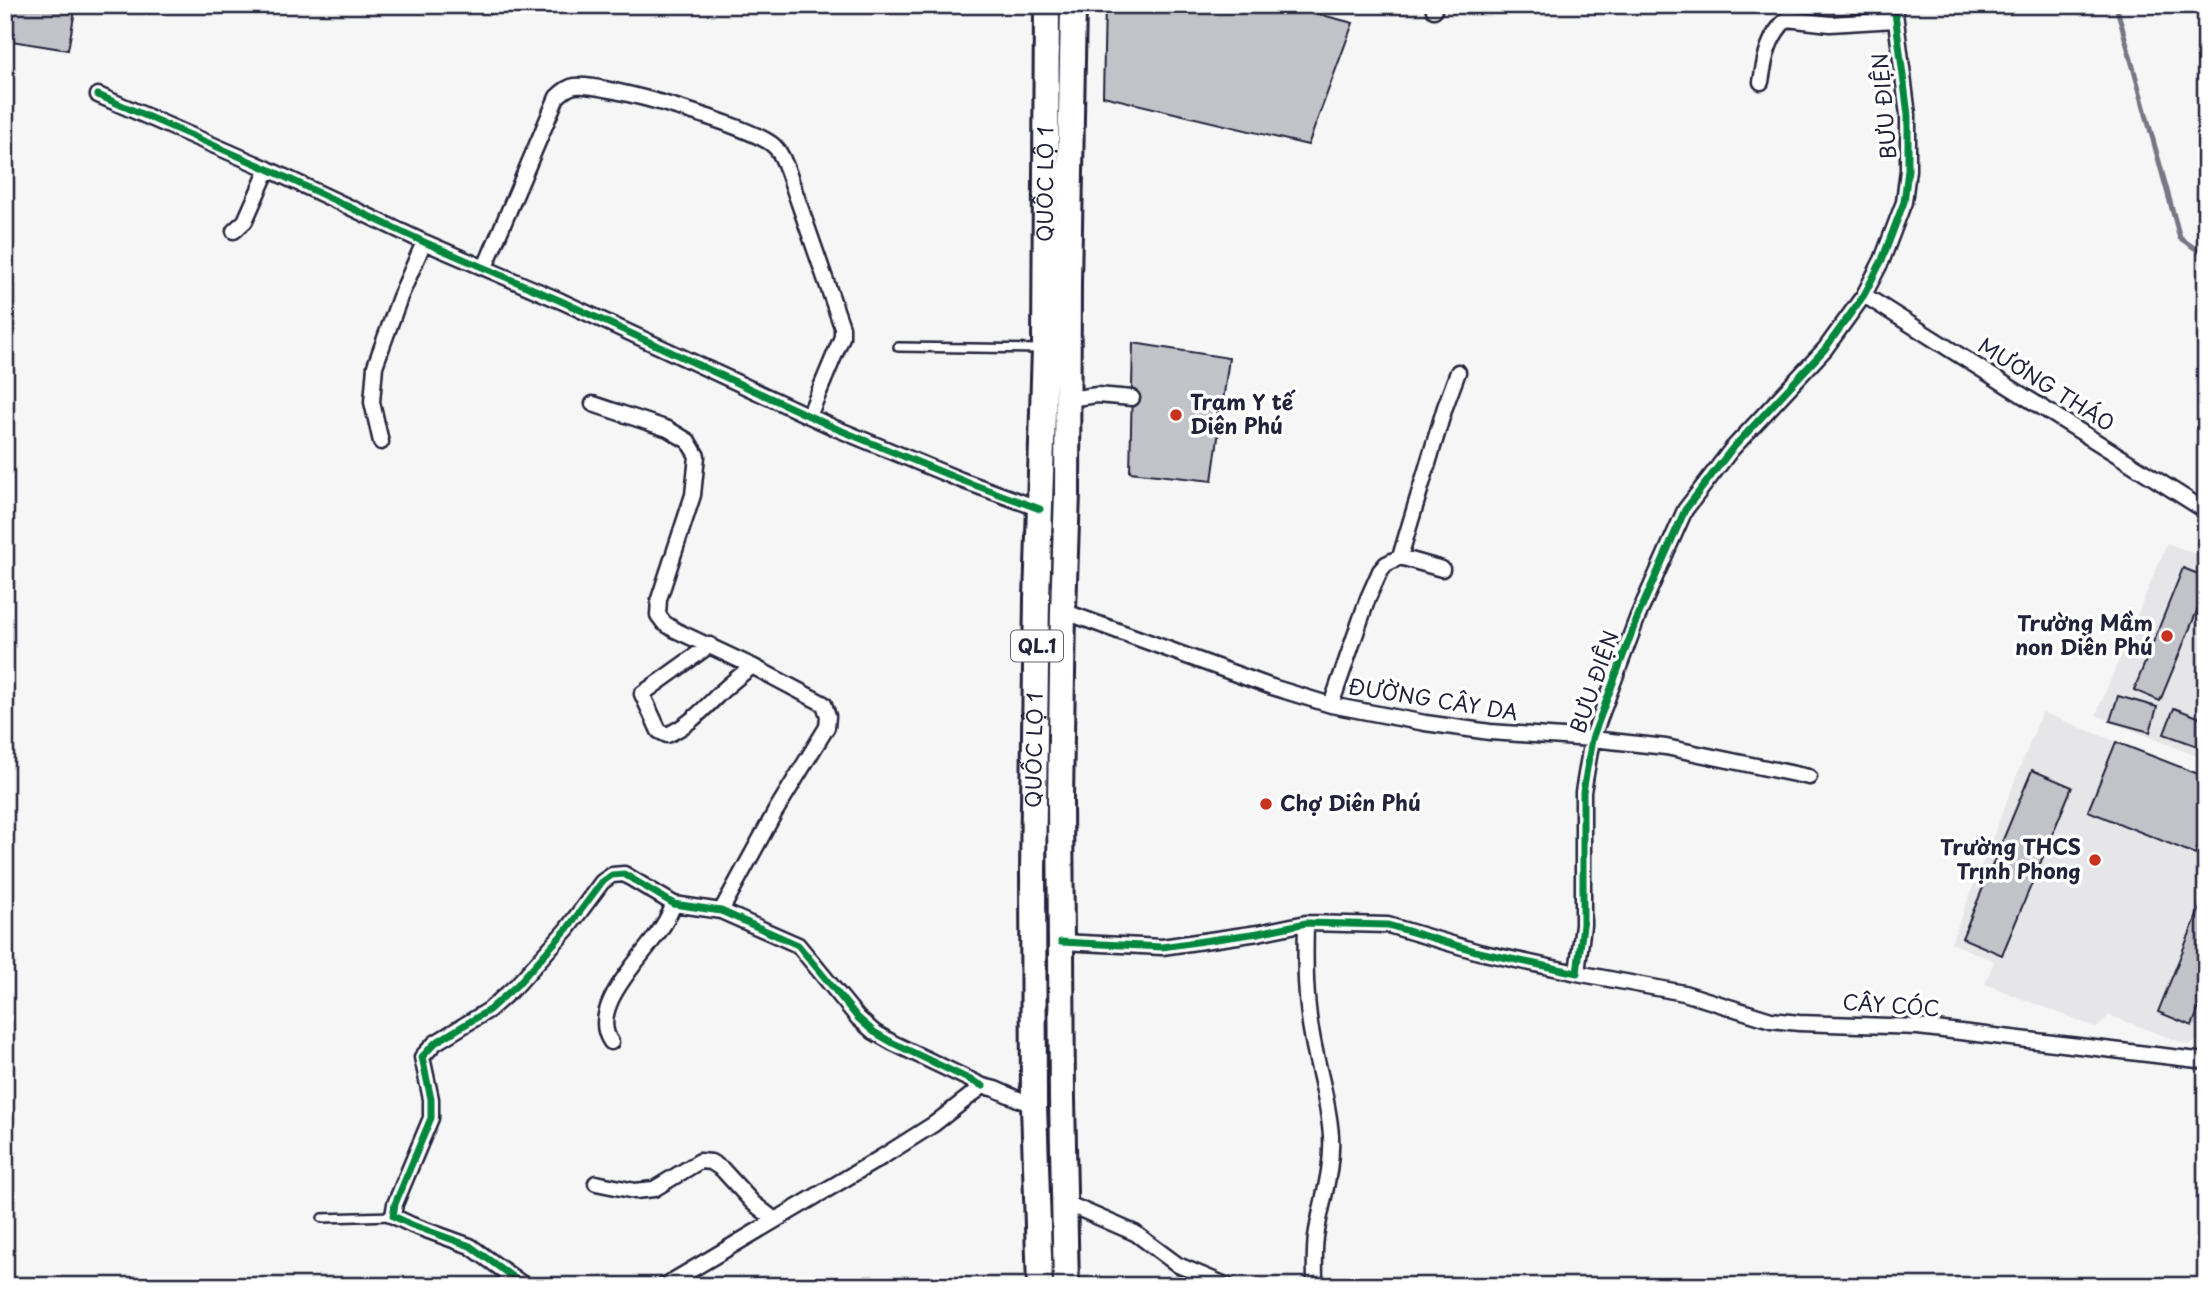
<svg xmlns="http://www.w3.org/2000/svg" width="2211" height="1291" viewBox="0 0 2211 1291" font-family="'Playpen Sans',sans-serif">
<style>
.built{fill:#e6e6e9}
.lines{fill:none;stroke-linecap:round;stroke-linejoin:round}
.stream{stroke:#767685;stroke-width:5}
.building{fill:#c2c2c9;stroke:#22223b;stroke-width:2}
.service-casing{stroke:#22223b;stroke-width:12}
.minor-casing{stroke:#22223b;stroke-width:19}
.trunk-casing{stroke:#22223b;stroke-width:30}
.service{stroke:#fff;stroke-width:7}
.minor{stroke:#fff;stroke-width:14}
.trunk{stroke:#fff;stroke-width:24}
.cycleway-casing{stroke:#fff;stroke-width:11}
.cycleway{stroke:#00873e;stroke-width:7}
.poi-dot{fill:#c8321e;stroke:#fff;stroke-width:2.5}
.labels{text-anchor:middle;stroke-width:7;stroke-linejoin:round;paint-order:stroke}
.shield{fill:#fff;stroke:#646476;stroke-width:2}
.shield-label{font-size:19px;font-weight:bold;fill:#22223b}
.street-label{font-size:21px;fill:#22223b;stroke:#fff}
.poi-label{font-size:21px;font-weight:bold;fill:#22223b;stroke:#fff;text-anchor:start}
</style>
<rect width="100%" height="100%" fill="#f6f6f7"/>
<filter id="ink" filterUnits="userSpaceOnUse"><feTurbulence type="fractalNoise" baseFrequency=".0143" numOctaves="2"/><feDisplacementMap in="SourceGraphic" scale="14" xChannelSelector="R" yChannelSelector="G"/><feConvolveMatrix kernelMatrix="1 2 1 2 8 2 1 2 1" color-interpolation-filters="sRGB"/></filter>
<g filter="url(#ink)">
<path class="built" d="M2167,543L2206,558V760L2096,715Z
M2042,712L2206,778V1037L2188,1045L2109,1015L2097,1028L1985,984L1994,961L1951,943Z"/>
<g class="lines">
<path class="stream" d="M2116,5L2180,238L2206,256"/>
</g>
<path class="building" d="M5,5H76L68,50L5,40Z
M1105,5H1284L1353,23L1308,145L1103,96Z
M1133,343L1229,358L1212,481L1130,472Z
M2183,568L2206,577V589L2160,701L2134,690Z
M2118,696L2157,707L2150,732L2110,721Z
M2174,708L2206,720V749L2164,734Z
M2116,742L2206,777V827L2195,854L2088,811Z
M2032,770L2072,787L2002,955L1962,938Z
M2206,893V990L2192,1026L2158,1012Z"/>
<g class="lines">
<defs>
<path id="service" d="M898,347L1041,349
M322,1218L393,1216"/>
<path id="minor" d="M1433,5L1434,10
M1761,82C1765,57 1768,37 1787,19L1830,24L1895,20
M98,95L268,169L424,242L561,301L835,428L961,480L1040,509
M234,231L245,221L268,169
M485,267L557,97C562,92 568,87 575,86C602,82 755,127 774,146C781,152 784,162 787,169L842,327V337L809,416
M1864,295L2206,511
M1068,399L1097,395L1132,398
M593,404L668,429L688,441L697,456L693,495L659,599L658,615L664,623L675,630L752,666L824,704L828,716L827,727L775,812L721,911
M381,442L372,402L375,366L400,297L424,242
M1400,557L1445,407L1458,372
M1063,611L1272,687L1331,705L1425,723L1490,732L1592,739L1666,747L1809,777
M710,645L642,694L659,731L667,735C688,726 703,710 719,694C729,684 741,675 752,666
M1331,705L1368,598L1380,571L1386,564L1400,557L1442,569
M1306,923C1305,963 1305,1002 1313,1041C1319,1073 1329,1104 1331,1136C1333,1171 1321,1203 1316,1237C1314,1253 1315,1270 1315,1286
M1061,942L1162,947L1258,933L1306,923L1388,925L1479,952L1577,973L1583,925V792L1592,739L1638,616L1685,510L1731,450L1825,349L1864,295L1882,260L1904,202L1908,170V115L1894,5
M1577,973L1684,993L1771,1020L1799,1023L1918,1027L2206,1061
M611,1042C588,1010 638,962 655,937C663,927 669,916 674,904
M596,1183L635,1191L654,1189L700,1161L711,1162L722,1169L753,1203L775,1220
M1066,1203L1135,1233L1178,1265L1228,1286
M525,1286L470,1246L412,1225L393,1216L395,1204L431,1118V1099L422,1057L435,1043L489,1010L517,985L567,929L602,882L612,875L624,874L674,904L721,911L798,945L858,1018L874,1032L893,1043L983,1086
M664,1286L882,1157L934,1124L983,1086L995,1089L1034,1106"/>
<g id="trunk">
<path id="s1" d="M1040,1286L1034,1106L1033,871L1037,599L1045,349L1047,5"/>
<path d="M1066,1286L1062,1099L1060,799L1063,611L1067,493L1068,283L1073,5"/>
</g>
</defs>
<use href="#service" class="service-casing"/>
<use href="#minor" class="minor-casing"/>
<use href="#trunk" class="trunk-casing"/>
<use href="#service" class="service"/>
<use href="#minor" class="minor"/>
<use href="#trunk" class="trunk"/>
<defs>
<path id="cycleway" d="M98,95L268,169L424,242L561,301L835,428L961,480L1040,509
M1061,942L1162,947L1258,933L1306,923L1388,925L1479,952L1577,973L1583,925V792L1592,739L1638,616L1685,510L1731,450L1825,349L1864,295L1882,260L1904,202L1908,170V115L1894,5
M525,1286L470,1246L412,1225L393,1216L395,1204L431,1118V1099L422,1057L435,1043L489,1010L517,985L567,929L602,882L612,875L624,874L674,904L721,911L798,945L858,1018L874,1032L893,1043L983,1086"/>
</defs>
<use href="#cycleway" class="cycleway-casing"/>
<use href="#cycleway" class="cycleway"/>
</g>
</g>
<g class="poi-dot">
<circle cx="1176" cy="415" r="7"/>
<circle cx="2167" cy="636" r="7"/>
<circle cx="1266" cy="804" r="7"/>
<circle cx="2095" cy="860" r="7"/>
</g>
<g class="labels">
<rect class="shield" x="1011" y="630.5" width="52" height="31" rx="5"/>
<g class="shield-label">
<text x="1037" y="653">QL.1</text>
</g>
<g class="street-label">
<text transform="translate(1885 106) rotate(-95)" y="7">BƯU ĐIỆN</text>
<text dy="7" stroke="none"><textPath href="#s1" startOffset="1102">QUỐC LỘ 1</textPath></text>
<text transform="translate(2046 385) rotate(32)" y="7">MƯƠNG THÁO</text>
<text transform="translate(1595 682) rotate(-71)" y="7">BƯU ĐIỆN</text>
<text transform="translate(1433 700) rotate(9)" y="7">ĐƯỜNG CÂY DA</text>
<text dy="7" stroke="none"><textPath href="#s1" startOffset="536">QUỐC LỘ 1</textPath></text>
<text transform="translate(1891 1006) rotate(4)" y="7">CÂY CÓC</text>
</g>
<g class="poi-label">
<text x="1190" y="410">Trạm Y tế<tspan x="1190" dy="24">Diên Phú</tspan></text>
<text x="2153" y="631" text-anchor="end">Trường Mầm<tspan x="2153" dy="24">non Diên Phú</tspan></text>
<text x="1280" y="811">Chợ Diên Phú</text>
<text x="2081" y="855" text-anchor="end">Trường THCS<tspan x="2081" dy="24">Trịnh Phong</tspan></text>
</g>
</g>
<rect width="2211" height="1291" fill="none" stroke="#fff" stroke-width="28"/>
<rect x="14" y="14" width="2183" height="1263" fill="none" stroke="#22223b" stroke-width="2.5" filter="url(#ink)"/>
</svg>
